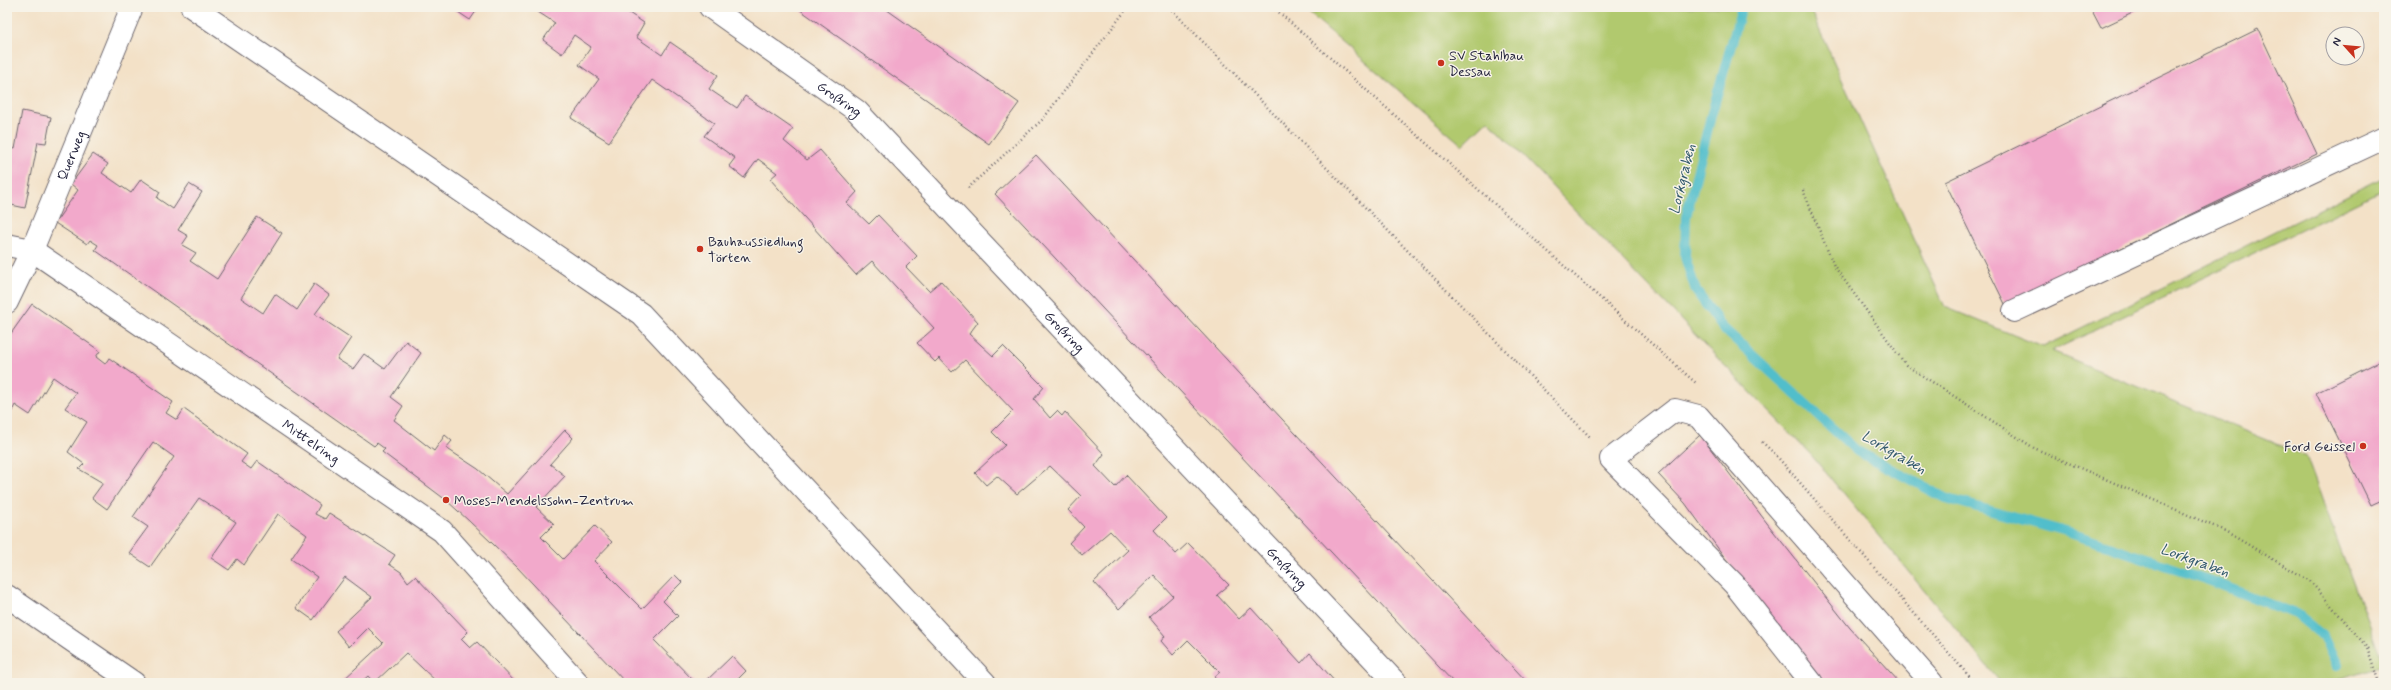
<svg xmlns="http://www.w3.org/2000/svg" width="2391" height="690" viewBox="0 0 2391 690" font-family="Mynerve,sans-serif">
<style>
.green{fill:#b1c96e;stroke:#6a7654}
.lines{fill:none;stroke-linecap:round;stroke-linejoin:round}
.stream{stroke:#51becb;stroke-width:10}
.building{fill:#f2a9cb}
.minor-casing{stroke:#6b656c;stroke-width:24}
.path{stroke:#6b656c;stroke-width:2.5;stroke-dasharray:1 3;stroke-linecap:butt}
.minor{stroke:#fff;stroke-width:22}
.poi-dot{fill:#c8321e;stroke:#f7f3e8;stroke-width:1.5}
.labels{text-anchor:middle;stroke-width:3;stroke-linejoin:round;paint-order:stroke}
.poi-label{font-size:14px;fill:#22223b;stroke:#f7f3e8;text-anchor:start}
.street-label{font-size:14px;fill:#22223b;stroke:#f7f3e8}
.water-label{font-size:15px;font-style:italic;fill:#32596d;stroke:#f7f3e8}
</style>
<rect width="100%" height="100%" fill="#f7f3e8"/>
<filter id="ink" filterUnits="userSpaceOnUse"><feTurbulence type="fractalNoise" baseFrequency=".025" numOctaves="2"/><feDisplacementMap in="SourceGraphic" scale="8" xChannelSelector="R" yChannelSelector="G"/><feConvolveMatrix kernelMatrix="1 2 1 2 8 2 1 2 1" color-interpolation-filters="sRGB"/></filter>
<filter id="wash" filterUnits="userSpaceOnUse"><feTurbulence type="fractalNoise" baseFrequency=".012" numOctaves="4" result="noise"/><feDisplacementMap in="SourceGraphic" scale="16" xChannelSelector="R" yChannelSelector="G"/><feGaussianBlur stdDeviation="0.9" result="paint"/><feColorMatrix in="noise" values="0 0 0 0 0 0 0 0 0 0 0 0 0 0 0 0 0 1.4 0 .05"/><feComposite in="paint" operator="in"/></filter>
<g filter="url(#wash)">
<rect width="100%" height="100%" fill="#f3e1c7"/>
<path class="green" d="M1302,7H1809L1945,307L2043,347L2384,177V190L2052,351L2306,456L2384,666L2329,683H2001L1812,456L1488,120L1462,145Z"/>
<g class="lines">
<path class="stream" d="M1742,7L1711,116L1686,217L1685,257L1696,291L1723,328L1857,451L1945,498L2073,534L2211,581L2296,614L2323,636L2337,666"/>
</g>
<g id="blocks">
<path class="building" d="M453,7H479L470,20L452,8Z
M541,7H620L644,23L636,37L662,55L670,42L718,75L709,89L737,108L745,96L793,129L784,141L807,160L820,150L857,192L847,203L869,224L878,215L917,256L906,267L929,291L941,281L978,322L969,334L993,356L1003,346L1044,387L1034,399L1050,418L1057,411L1062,416L1065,412L1104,454L1095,466L1115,487L1126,475L1166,518L1154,530L1176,554L1188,543L1229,585L1217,595L1239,619L1251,608L1301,663L1310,653L1336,683H1220L1214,677L1220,672L1188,640L1173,655L1161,641L1165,636L1149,617L1173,596L1154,575L1119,609L1094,582L1128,550L1110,531L1082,555L1069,543L1084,527L1068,510L1081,496L1050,466L1017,494L997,476L986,485L975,473L1005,445L992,432L1013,411L965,360L952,372L939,358L935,362L917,343L934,328L872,261L856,275L770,179L777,173L758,159L744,178L729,166L735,158L704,136L714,123L652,80L609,142L571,118L599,79L579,65L591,47L574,35L562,54L543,40L555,23L538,12Z
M796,7H883L1019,103L989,144Z
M2090,7H2145L2101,28Z
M2258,29L2317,154L2005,304L1945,182Z
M22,111L51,117L46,143L38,142L25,208L7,204V147L15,149Z
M93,154L108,164L102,173L131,193L141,179L160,192L157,198L173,209L189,184L202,192L178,230L188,236L182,245L196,253L190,261L217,279L257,217L282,233L241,298L263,313L275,294L297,310L314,284L329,295L315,314L351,338L337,359L353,369L364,354L385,369L406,341L421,353L391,397L403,406L394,420L434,451L445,435L452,441L446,448L478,469L507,494L565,430L573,438L550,464L565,476L536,507L554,524L541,537L563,559L595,526L612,542L594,561L642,609L675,575L682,582L663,601L678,616L654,640L696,683H626L517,567L469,521L446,500L382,452L385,449L377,443L374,446L95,250L98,245L90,240L87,244L55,223L78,190L71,184Z
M1036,155L1528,683H1454L995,194Z
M32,304L100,351L96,357L105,364L109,358L173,402L166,413L177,420L184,409L247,454L241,462L251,469L257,461L320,505L315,514L325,519L329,513L395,555L389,564L401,572L408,582L415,576L468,632L461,639L470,648L477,642L516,683H438L406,653L374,683L368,676L360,683H344L342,681L383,643L368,628L349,647L336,631L372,597L345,577L313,620L296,608L317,577L291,559L307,535L278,514L244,565L237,559L229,570L211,558L236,522L199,498L150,567L129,553L148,527L133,517L174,457L153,442L107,509L92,498L103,483L79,469L84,464L68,452L87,422L65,408L76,393L53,377L30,415L15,405L7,422V339Z
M2384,359V499L2371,505L2316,393Z
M1700,435L1770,527L1850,628L1900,683H1819L1803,665L1685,503L1658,474Z
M732,656L746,671L734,683H704Z"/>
</g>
</g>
<g filter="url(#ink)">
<use href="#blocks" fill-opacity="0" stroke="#6b656c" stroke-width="1"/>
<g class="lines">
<defs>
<g id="minor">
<path d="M192,7L641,314L985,683"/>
<path id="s1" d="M710,7L857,111L1396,683"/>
<path id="s2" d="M7,245L32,250L442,531L578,683"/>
<path id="s3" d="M7,302L32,250L132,7"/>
<path d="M2014,311L2384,138"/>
<path d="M7,596L134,683"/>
<path d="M1812,683L1734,584L1611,459L1675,410L1698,416L1932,683"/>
</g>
</defs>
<use href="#minor" class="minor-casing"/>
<path class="path" d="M1169,7L1591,438
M1273,7L1697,384
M968,188L1043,119L1128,7
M1803,190L1834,266L1906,365L2034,448L2225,531L2310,581L2367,647L2379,683
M1762,442L1774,453L1975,683"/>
<use href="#minor" class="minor"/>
</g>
</g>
<g class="poi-dot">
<circle cx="1441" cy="63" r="4"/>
<circle cx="700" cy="249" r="4"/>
<circle cx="2363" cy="446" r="4"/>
<circle cx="446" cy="500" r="4"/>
</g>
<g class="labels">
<g class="poi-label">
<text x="1449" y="60">SV Stahlbau<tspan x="1449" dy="16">Dessau</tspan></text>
<text x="708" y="246">Bauhaussiedlung<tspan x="708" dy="16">Törten</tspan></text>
<text x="2355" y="451" text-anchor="end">Ford Geissel</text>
<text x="454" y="505">Moses-Mendelssohn-Zentrum</text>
</g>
<g class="street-label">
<text dy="5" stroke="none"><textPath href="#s1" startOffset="159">Großring</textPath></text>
<text dy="5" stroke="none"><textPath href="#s3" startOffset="160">Querweg</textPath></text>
<text dy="5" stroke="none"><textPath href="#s1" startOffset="483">Großring</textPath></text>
<text dy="5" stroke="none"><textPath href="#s2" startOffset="364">Mittelring</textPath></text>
<text dy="5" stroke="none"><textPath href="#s1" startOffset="807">Großring</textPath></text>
</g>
<g class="water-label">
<text transform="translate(1682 179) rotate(-76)" y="5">Lorkgraben</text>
<text transform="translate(1894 452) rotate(30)" y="5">Lorkgraben</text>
<text transform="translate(2195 560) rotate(20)" y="5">Lorkgraben</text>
</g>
</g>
<rect width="2391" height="690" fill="none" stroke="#f7f3e8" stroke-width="24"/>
<g transform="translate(2345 46) rotate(297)"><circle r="19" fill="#f7f3e8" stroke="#a29fa3"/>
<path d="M0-3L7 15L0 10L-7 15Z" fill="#c8321e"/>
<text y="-6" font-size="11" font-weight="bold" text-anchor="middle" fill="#22223b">N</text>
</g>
</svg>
